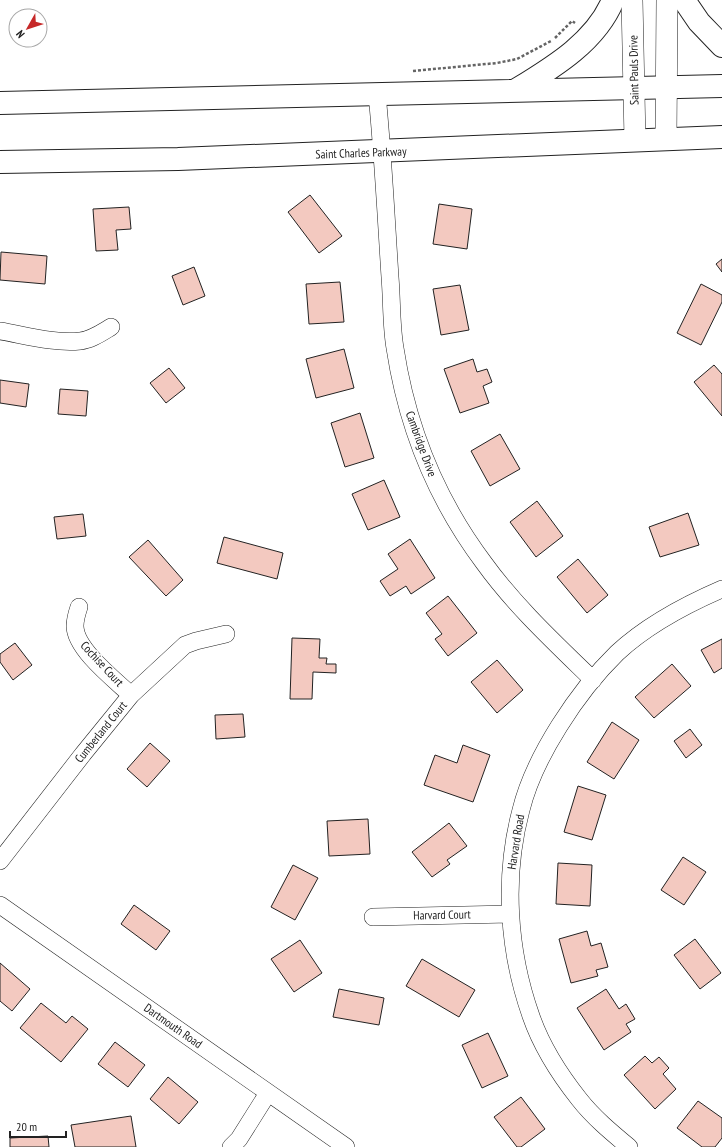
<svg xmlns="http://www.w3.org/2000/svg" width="722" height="1147" viewBox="0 0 722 1147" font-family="'PT Sans Narrow',sans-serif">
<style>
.building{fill:#f3c9c0;stroke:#222}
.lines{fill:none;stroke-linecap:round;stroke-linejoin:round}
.minor-casing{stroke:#222;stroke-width:18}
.tertiary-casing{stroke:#222;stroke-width:22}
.primary-casing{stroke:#222;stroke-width:24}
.path{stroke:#646464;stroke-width:2.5;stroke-dasharray:3 2;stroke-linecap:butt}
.minor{stroke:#fff;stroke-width:17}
.tertiary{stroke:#fff;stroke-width:21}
.primary{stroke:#fff;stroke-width:22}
.labels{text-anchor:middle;stroke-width:3;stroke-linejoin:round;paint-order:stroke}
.street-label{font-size:12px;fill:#222;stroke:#fff}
</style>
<rect width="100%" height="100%" fill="#fff"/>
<path class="building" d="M310,195L342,236L319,253L288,212Z
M439,204L472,209L467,249L433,244Z
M129,207L131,229L116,230L118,250L96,251L93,209Z
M1,252L47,256L45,284L0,280Z
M722,259V272L716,264Z
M194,267L205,296L183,305L172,276Z
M340,282L344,322L309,324L306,284Z
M701,284L722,295V302L701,345L677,333Z
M460,285L469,330L441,335L433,289Z
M344,349L354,388L316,398L306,359Z
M473,359L477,372L487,369L492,382L483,386L489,403L460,413L444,369Z
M714,365L722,374V416L694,382Z
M169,368L185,388L166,403L150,383Z
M0,380L29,384L26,407L0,403Z
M60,389L88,391L86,416L58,414Z
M360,413L374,458L345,467L331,423Z
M500,434L520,469L490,486L471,451Z
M384,480L400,517L368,530L352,494Z
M537,501L563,536L536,557L510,522Z
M688,513L699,545L660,557L649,527Z
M83,514L86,536L57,539L54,517Z
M224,537L283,553L277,579L217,563Z
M410,539L435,578L411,594L406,586L390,596L380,581L398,569L388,554Z
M148,540L183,580L166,596L129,557Z
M578,559L608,595L587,613L557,577Z
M448,596L477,633L448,656L435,639L442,634L426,613Z
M292,638L320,639L319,658H327L326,664H336V673L313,672L312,699H290Z
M722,639V668L714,673L701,650Z
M15,643L32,665L13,680L0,662V654Z
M497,660L523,690L497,713L471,682Z
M672,664L691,686L654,718L635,697Z
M243,714L245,737L216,739L215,715Z
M612,722L639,740L614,779L587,762Z
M690,729L702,745L686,758L674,741Z
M150,743L170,761L147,787L127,769Z
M463,745L490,755L473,802L424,785L435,755L457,763Z
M578,786L606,795L592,840L564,832Z
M368,819L370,854L329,856L327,821Z
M449,823L467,846L447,860L450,864L432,877L412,852Z
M683,857L706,872L684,905L661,890Z
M558,863L592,865L590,906L556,904Z
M293,865L318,878L295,920L271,907Z
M134,905L170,931L156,950L121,924Z
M587,931L591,946L601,943L608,967L596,970L598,976L571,983L559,939Z
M695,939L721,973L700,989L674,955Z
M300,940L322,973L294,992L271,959Z
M422,959L475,990L459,1017L406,986Z
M0,963L30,989L12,1011L0,1001Z
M339,989L384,998L379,1025L333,1017Z
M606,989L619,1009L626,1004L635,1019L626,1024L631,1032L604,1050L577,1008Z
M41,1003L66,1023L72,1016L88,1029L61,1062L20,1028Z
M488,1033L508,1076L482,1088L462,1045Z
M115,1042L145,1065L128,1087L98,1064Z
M645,1056L652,1063L659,1057L669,1068L663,1074L676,1089L655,1109L624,1075Z
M168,1077L198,1102L179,1124L150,1099Z
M521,1097L545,1129L521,1147H517L494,1117Z
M698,1101L722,1118V1138L715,1147H702L677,1128Z
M131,1116L136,1147H75L71,1125Z
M48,1136L49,1147H10V1138Z"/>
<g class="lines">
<defs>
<path id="minor" d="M377,94C383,155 386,216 390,277C392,300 391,325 395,348C407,427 436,499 484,563C515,606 555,643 593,680
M0,331C24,335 56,344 80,341C91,340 101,333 111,327
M79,607C77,613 75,620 75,626C75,649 115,680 131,695
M0,861L83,754L131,695L185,645L196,641L226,634
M0,905L346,1147
M373,917L510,914
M231,1147L239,1139L268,1093
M629,1147C611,1132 593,1117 579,1099C560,1075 541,1045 531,1016C508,951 503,877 521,810C534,757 578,691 617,653C647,625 685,605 722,589"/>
<path id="tertiary" d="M632,0L635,140
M666,139L667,0"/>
<path id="primary" d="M684,0L699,22L722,46
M516,90C552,68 596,42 613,0
M0,103L722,86
M0,162L178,159L722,137"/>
</defs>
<use href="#minor" class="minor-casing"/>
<use href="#tertiary" class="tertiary-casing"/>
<use href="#primary" class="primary-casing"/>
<path class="path" d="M555,38L572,21L575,23
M413,71L497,63L517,59L551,41"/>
<use href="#minor" class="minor"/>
<use href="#tertiary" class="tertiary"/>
<use href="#primary" class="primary"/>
</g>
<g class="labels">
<g class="street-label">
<text transform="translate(634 70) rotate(-91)" y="4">Saint Pauls Drive</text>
<text transform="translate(361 153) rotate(-2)" y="4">Saint Charles Parkway</text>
<text transform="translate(421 444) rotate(70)" y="4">Cambridge Drive</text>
<text transform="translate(102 664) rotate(47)" y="4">Cochise Court</text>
<text transform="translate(101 732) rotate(-51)" y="4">Cumberland Court</text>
<text transform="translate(516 842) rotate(-81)" y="4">Harvard Road</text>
<text transform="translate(442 915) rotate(-1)" y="4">Harvard Court</text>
<text transform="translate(173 1026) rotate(35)" y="4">Dartmouth Road</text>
</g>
</g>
<g transform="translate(28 28) rotate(231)"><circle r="19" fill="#ffffff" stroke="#a7a7a7"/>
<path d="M0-3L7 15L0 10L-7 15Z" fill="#c62828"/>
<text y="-6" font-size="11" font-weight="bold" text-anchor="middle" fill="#222222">N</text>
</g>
<path d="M10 1131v6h56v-6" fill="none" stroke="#222222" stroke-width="2"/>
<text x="16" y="1131" font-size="12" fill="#222222" stroke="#ffffff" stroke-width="3" paint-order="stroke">20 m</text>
</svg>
